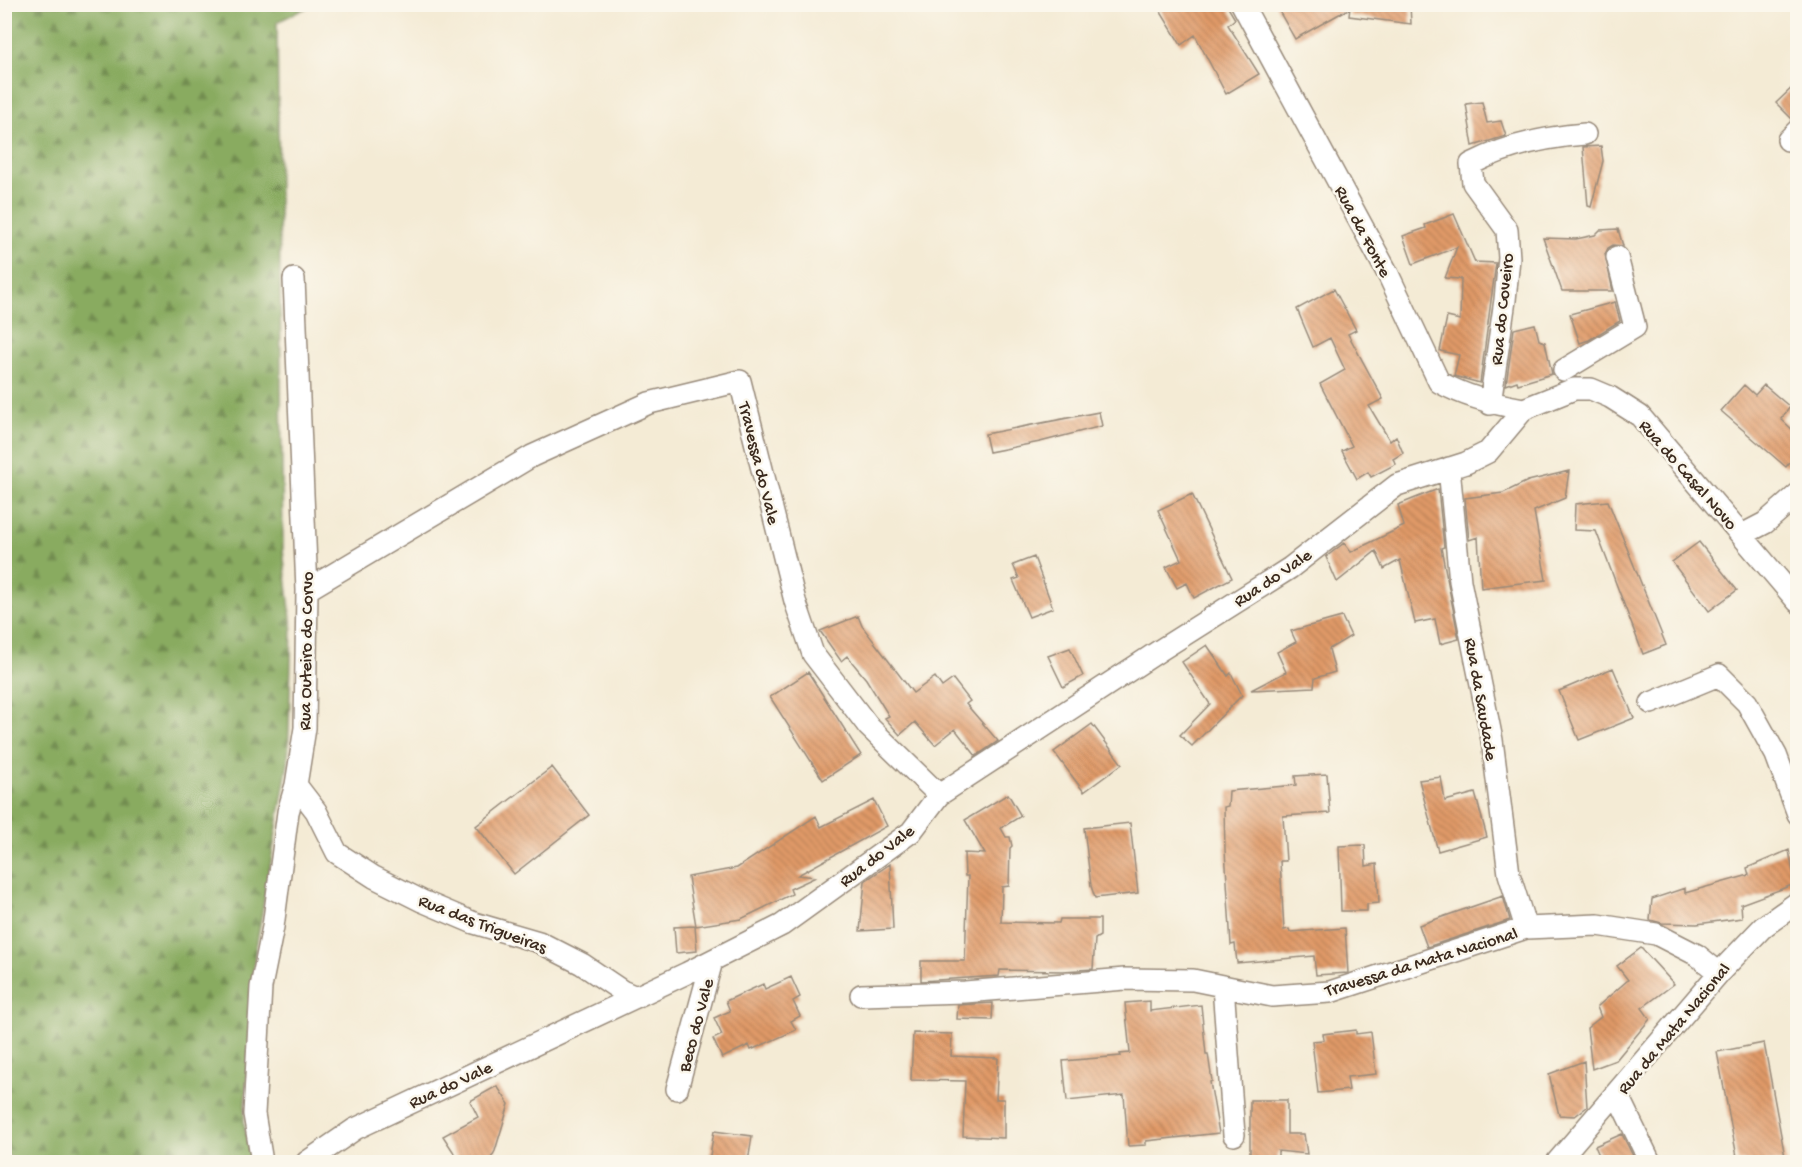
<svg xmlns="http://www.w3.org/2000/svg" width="1802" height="1167" viewBox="0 0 1802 1167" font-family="'Gochi Hand',sans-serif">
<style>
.forest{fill:url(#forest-firs);stroke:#626a3f;stroke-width:1.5}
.building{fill:url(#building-back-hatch)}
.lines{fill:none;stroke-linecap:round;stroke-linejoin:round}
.minor-casing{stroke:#988a7a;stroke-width:24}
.minor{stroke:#fff;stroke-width:21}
.labels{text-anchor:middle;stroke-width:5;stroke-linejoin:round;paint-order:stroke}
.street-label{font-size:18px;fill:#3b2a1e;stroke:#fbf7ec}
</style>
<defs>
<pattern id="forest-firs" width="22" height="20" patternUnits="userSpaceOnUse" patternTransform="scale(1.5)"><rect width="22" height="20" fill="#89ab60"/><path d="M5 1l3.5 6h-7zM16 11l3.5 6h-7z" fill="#718b4f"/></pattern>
<pattern id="building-back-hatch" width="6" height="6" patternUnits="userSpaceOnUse" patternTransform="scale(1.5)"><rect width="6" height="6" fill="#e09a67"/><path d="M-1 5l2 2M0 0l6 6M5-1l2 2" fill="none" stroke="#b77e54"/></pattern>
</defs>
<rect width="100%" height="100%" fill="#fbf7ec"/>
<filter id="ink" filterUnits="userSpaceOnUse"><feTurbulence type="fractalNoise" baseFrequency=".0167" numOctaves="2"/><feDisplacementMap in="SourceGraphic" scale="12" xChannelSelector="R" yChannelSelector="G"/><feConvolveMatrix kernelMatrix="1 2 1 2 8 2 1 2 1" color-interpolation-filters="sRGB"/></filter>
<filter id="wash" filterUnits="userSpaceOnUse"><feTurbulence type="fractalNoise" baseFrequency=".008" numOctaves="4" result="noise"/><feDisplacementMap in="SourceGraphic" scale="24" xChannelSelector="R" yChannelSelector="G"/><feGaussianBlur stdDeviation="1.35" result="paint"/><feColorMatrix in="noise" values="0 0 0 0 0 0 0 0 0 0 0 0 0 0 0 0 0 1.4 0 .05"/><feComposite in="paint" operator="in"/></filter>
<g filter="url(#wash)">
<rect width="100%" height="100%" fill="#f4ebd5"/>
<path class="forest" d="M4,5H312L277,22L283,550L292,627L288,763L255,953L244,1123L251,1162H17L5,1153Z"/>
<g id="blocks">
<path class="building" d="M1156,4H1226L1235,19L1228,25L1259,74L1226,94L1195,35L1181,45Z
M1275,4H1410L1411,24L1349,16L1350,8L1295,39Z
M1797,83V118L1792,119L1776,103Z
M1482,102L1487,123L1501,121L1506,136L1473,146L1466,104Z
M1601,146L1603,161L1591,207L1588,206L1583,147Z
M1454,214L1475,262L1496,263L1480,383L1454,376L1459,355L1440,351L1447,317L1460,320L1461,279L1445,278L1457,247L1413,264L1403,236L1426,228L1425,225Z
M1618,229L1623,246L1613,245L1608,248L1605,254L1613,291H1562L1543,238L1576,239L1595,235L1600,230Z
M1334,289L1356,330L1348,334L1383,399L1369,406L1390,441L1396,436L1403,453L1393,459L1396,464L1371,477L1368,472L1357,479L1342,451L1352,446L1320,384L1345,370L1330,338L1313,347L1297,309Z
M1615,302L1620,321L1589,340L1580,343L1570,314Z
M1535,324L1539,340L1545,342L1552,374L1518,384L1517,381L1506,385L1514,329Z
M1744,385L1755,395L1764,385L1790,407L1781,419L1797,434V453L1786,467L1721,411Z
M1099,412L1102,426L1040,442L989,452L985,434Z
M1569,471L1565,498L1534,511L1546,580L1481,588L1478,537L1469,540L1465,498L1503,493L1528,481Z
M1438,489L1444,547L1441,548L1459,639L1440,644L1435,619L1415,623L1400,560L1384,569L1376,551L1337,582L1326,557L1344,543L1351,552L1404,526L1398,505Z
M1192,494L1232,578L1194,598L1187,583L1177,588L1166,567L1181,560L1158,510Z
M1608,501L1666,645L1643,654L1596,531L1574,530L1575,504Z
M1699,542L1737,590L1709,611L1672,562Z
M1034,557L1053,608L1029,617L1013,580L1019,578L1013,565Z
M858,616L862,626L913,693L935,677L942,687L953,679L970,701L966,704L998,741L976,756L955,729L935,745L915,722L900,735L885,718L889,716L866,679L847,656L841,661L820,631Z
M1342,617L1351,636L1329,649L1335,672L1315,678L1314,687L1251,690L1286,672L1277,652L1296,642L1291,631Z
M1207,645L1228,676L1231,673L1242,695L1192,746L1180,735L1210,704L1182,662Z
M1070,648L1083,676L1063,687L1048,656Z
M1613,668L1634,718L1579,740L1559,691Z
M808,672L861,755L823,780L770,697Z
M1092,724L1122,764L1084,792L1054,752Z
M552,767L589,815L514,874L476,826Z
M1327,774L1330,813L1283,816L1286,861H1280L1284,930L1289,929L1290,932L1345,928L1348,973L1316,975L1314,956L1237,963L1235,944L1231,945L1225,850L1224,807L1228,806L1229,791L1296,785L1295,776Z
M1441,777L1445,801L1475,793L1487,837L1438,851L1419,780Z
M1008,794L1021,816L1001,828L1006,837H1010L1012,846L1010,848L1009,886L1002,887L1001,922L1059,923L1060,919H1100V936L1095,939L1093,969L1063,971L1000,970L999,976L921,981V961H965L968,876H965L964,853L985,854L965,820Z
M874,800L887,826L798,875L816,877L790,889L792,894L741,919L696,926L688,877L737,868L816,816L821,827Z
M1130,823L1138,893L1095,898L1091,886L1084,828Z
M1365,845L1366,866L1377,864L1379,903L1367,904V911H1341L1339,846Z
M1789,850L1795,884L1741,904L1742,918L1697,924L1662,923L1650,920L1652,899L1685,888V893L1749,875L1747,868Z
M890,864L893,929L860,931L865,881Z
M1503,896L1510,920L1427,947L1419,925Z
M695,926L697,951L676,953L674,927Z
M1641,948L1674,984L1642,1008L1650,1019L1616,1060L1592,1069L1587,1028L1601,1017L1597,1007L1628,980L1617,966Z
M791,977L800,997L793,1001L800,1016L791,1021L796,1030L751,1050L749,1045L722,1058L713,1039L722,1035L714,1018L730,1011L726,1001L763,984L765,989Z
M1150,1001V1011L1201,1005L1206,1054H1208L1212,1081L1210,1082L1219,1133L1146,1141V1145L1128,1146L1124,1095L1067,1101L1063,1061L1121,1056L1120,1054L1130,1053L1125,1003Z
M993,1003L992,1020L957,1019L958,1005Z
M1356,1030V1034L1371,1032L1376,1074L1347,1077L1349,1090L1318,1093L1312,1041L1324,1040L1323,1034Z
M913,1033L952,1034L951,1056L998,1058L996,1099H1004V1138L963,1136L965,1081L911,1080Z
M1764,1043L1786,1162H1738L1717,1052Z
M1584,1061L1587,1107L1575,1116L1559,1115L1549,1074Z
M497,1086L509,1104L495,1151L489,1162H460L443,1136L478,1117L470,1101Z
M1250,1100H1287V1134H1304L1307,1154L1278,1151V1162H1250Z
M714,1131L752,1136L748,1162H709Z
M1622,1134L1636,1162H1602L1595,1146Z"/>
</g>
</g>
<g filter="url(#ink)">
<use href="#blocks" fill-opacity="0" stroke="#988a7a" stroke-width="1.5"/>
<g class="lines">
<defs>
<path id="minor" d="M1242,4L1388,274L1439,382C1466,397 1493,404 1524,409
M1788,140L1798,130
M1564,370L1635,327L1617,257
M1490,404L1505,300L1509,258L1507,230L1473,183L1471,164C1506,146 1546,137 1585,134
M1449,468L1460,581L1492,740L1509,874L1526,928
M1742,535L1765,523L1798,494
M307,590L532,456L649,403L740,381L795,601L813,654L869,727L939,795
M1651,703L1719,675L1747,703L1776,755L1798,814
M296,785L316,811L337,853L374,877L422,901L474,923L539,942L582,964L622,991L636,997
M1223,986L1234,1135
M861,995L965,992L1125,979L1193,980L1272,996L1330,992L1526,928L1598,925L1656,934L1697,955L1719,973
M677,1089L712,961
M1617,1094L1650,1162
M262,1162L254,1114L261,987L273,927L288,812L296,785L305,728L307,590L294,279
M307,1162L355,1129L687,973L782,925L911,832L939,795L1162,649L1290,568L1397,485L1466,463L1488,452L1524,409L1574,389H1591L1610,397L1640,416L1798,602
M1557,1162L1719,973L1763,927L1798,902"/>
</defs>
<use href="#minor" class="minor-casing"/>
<use href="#minor" class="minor"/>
</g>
</g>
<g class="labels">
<g class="street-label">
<text transform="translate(1364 231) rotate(62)" y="6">Rua da Fonte</text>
<text transform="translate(1501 309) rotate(-84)" y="6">Rua do Coveiro</text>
<text transform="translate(760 463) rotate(76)" y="6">Travessa do Vale</text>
<text transform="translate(1689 474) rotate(49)" y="6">Rua do Casal Novo</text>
<text transform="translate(1272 577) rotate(-34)" y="6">Rua do Vale</text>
<text transform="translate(305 651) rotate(-89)" y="6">Rua Outeiro do Corvo</text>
<text transform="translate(1482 699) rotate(80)" y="6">Rua da Saudade</text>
<text transform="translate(876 855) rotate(-38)" y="6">Rua do Vale</text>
<text transform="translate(483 923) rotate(21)" y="6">Rua das Trigueiras</text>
<text transform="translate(1421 961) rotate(-17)" y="6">Travessa da Mata Nacional</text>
<text transform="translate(695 1025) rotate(-75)" y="6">Beco do Vale</text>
<text transform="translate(1673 1028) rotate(-50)" y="6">Rua da Mata Nacional</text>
<text transform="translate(450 1084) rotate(-25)" y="6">Rua do Vale</text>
</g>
</g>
<rect width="1802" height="1167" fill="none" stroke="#fbf7ec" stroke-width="24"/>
</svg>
